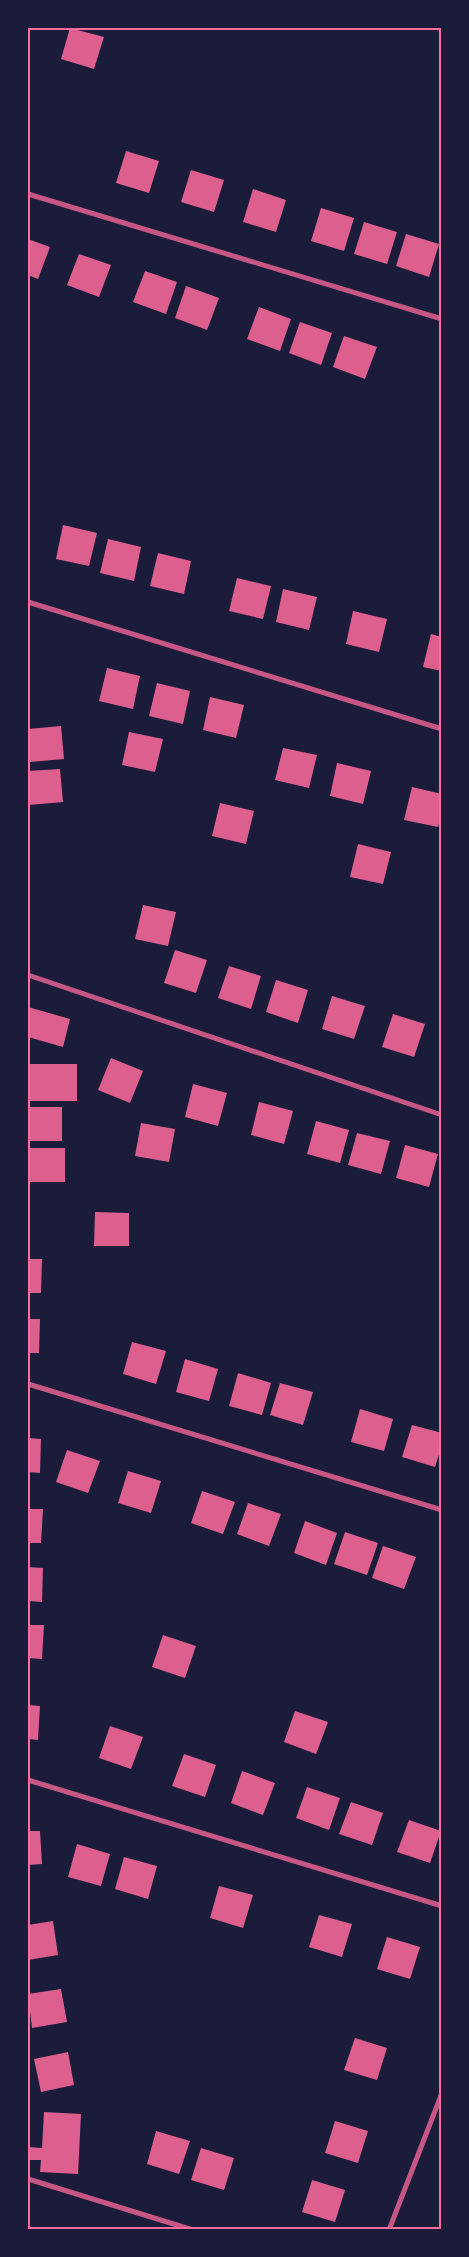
<svg xmlns="http://www.w3.org/2000/svg" width="469" height="2257" viewBox="0 0 469 2257" font-family="'Golos Text',sans-serif">
<style>
.building{fill:#dd5f8e}
.lines{fill:none;stroke-linecap:round;stroke-linejoin:round}
.minor{stroke:#c65784;stroke-width:5}
.neatline{fill:none;stroke:#ff6b9d;stroke-width:2}
</style>
<rect width="100%" height="100%" fill="#1b1b3a"/>
<path class="building" d="M70,28L104,37L94,69L61,59Z
M126,151L159,161L149,193L116,183Z
M191,170L224,180L214,212L181,202Z
M253,189L286,200L276,232L243,222Z
M321,208L354,218L344,251L311,241Z
M364,222L397,232L387,264L354,254Z
M406,234L439,244L429,277L396,266Z
M28,239L50,247L38,279L28,275Z
M79,254L111,265L99,297L67,285Z
M145,271L177,282L166,314L133,302Z
M186,286L219,298L207,330L175,318Z
M259,307L291,319L280,351L247,339Z
M300,322L332,333L321,365L289,353Z
M344,336L377,347L365,379L333,367Z
M63,525L97,533L89,566L56,559Z
M108,539L141,547L134,581L100,573Z
M158,553L191,561L184,594L150,586Z
M237,578L271,586L263,619L229,611Z
M283,589L317,597L309,630L276,622Z
M353,611L387,619L379,652L346,644Z
M431,634L442,637V671L423,667Z
M107,668L140,676L133,709L99,701Z
M157,683L190,691L183,724L149,716Z
M210,697L244,705L236,738L203,730Z
M61,726L64,759L30,762L28,729Z
M129,732L163,739L155,772L122,765Z
M283,748L317,755L309,788L275,780Z
M337,763L371,771L363,804L330,796Z
M60,769L63,802L29,805L28,771Z
M412,787L442,794V812L438,827L404,820Z
M220,803L254,811L246,844L212,836Z
M358,844L391,852L383,884L350,877Z
M143,905L176,912L168,946L135,939Z
M175,950L207,960L196,993L164,983Z
M229,966L261,976L251,1009L218,998Z
M276,980L308,990L298,1023L266,1012Z
M332,996L365,1006L354,1039L322,1029Z
M28,1007L70,1019L63,1047L28,1037Z
M393,1014L425,1024L414,1057L382,1047Z
M111,1058L143,1071L130,1103L98,1090Z
M28,1064H77V1101H28Z
M193,1084L227,1093L218,1126L185,1117Z
M259,1102L293,1111L284,1144L251,1135Z
M28,1107H62V1141H28Z
M316,1121L349,1130L340,1163L307,1154Z
M141,1123L175,1129L169,1162L135,1156Z
M357,1133L390,1141L381,1174L348,1165Z
M405,1145L438,1154L429,1187L396,1178Z
M30,1148H65V1182H30Z
M95,1212L129,1213V1246H94Z
M28,1259H42L41,1293H28Z
M28,1319H40L39,1353H28Z
M132,1342L166,1351L156,1384L123,1374Z
M185,1359L218,1369L209,1401L176,1392Z
M238,1373L271,1383L262,1415L229,1406Z
M280,1383L313,1392L303,1425L270,1415Z
M360,1409L393,1419L384,1451L351,1442Z
M412,1425L442,1433V1445L435,1467L402,1457Z
M28,1438L41,1439L40,1473L28,1472Z
M67,1450L100,1461L88,1493L56,1482Z
M128,1471L161,1481L151,1513L118,1503Z
M202,1491L235,1502L223,1534L191,1523Z
M248,1503L281,1514L269,1546L237,1534Z
M28,1509H43L41,1543H28Z
M305,1521L337,1533L326,1565L294,1553Z
M345,1532L378,1543L367,1575L334,1564Z
M383,1546L416,1557L404,1589L372,1578Z
M28,1567L43,1568L42,1602L28,1601Z
M28,1625H44L42,1659L28,1658Z
M163,1635L196,1646L185,1678L152,1667Z
M28,1705L40,1706L38,1740L28,1739Z
M295,1711L328,1722L316,1754L284,1742Z
M110,1726L143,1737L131,1769L99,1758Z
M184,1754L216,1765L205,1797L172,1786Z
M242,1771L275,1783L263,1815L231,1803Z
M307,1787L340,1798L329,1830L296,1818Z
M351,1802L383,1813L372,1845L339,1834Z
M409,1820L441,1831L430,1863L397,1852Z
M28,1831H40L42,1864L28,1865Z
M77,1844L110,1854L101,1886L68,1877Z
M124,1857L157,1866L148,1899L115,1889Z
M219,1886L253,1895L243,1928L210,1918Z
M319,1915L352,1924L342,1957L309,1947Z
M53,1921L58,1955L28,1960V1925Z
M387,1937L420,1947L410,1979L377,1969Z
M61,1989L67,2022L32,2028L28,1994Z
M355,2038L387,2048L377,2080L344,2070Z
M68,2052L74,2085L41,2092L34,2059Z
M44,2112L81,2114L78,2174L40,2172L41,2160H29V2147L42,2148Z
M335,2121L368,2131L358,2163L325,2153Z
M156,2131L190,2141L179,2174L147,2164Z
M201,2148L234,2158L224,2190L191,2180Z
M312,2180L345,2190L335,2222L302,2212Z"/>
<g class="lines">
<path class="minor" d="M28,194L442,319
M28,602L442,729
M28,975L442,1115
M28,1384L442,1510
M28,1780L442,1906
M28,2179L193,2230
M389,2230L442,2093"/>
</g>
<rect width="469" height="2257" fill="none" stroke="#1b1b3a" stroke-width="58"/>
<rect x="29" y="29" width="411" height="2199" class="neatline"/>
</svg>
